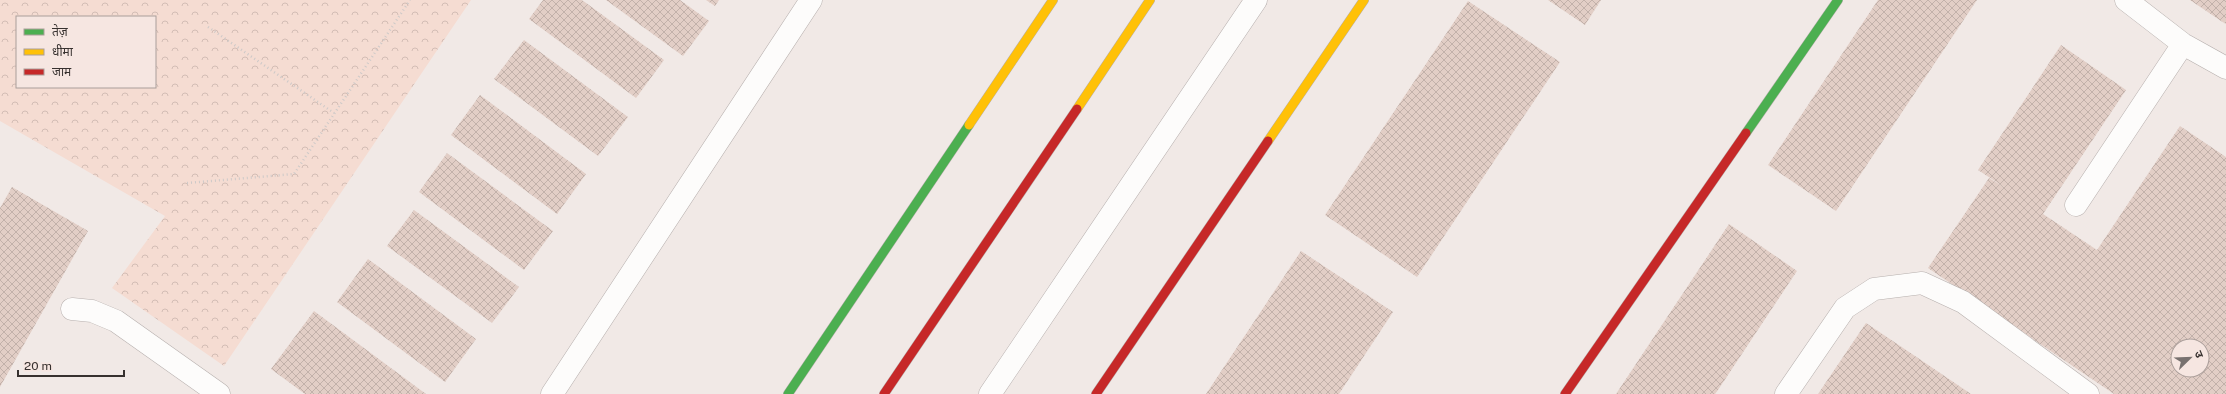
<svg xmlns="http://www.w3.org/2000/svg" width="2226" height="394" viewBox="0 0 2226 394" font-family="'Public Sans','Noto Sans Devanagari',sans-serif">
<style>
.forest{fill:url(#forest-crowns);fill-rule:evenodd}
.building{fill:url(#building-cross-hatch);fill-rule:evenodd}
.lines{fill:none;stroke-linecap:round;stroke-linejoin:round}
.street-casing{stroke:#b6afad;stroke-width:23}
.fast-casing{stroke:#b6afad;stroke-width:10}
.slow-casing{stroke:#b6afad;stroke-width:10}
.jam-casing{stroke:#b6afad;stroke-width:10}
.path{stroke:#cdc9c8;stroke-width:2.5;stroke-dasharray:1 3;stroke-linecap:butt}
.street{stroke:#fdfcfb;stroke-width:22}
.fast{stroke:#4caf50;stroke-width:9}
.slow{stroke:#ffc107;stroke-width:9}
.jam{stroke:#c62828;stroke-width:9}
</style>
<defs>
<pattern id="forest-crowns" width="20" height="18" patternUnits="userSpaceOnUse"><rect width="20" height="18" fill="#f5dcd2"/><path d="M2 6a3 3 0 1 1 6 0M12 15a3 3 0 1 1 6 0" fill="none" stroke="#d3bdb5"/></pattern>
<pattern id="building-cross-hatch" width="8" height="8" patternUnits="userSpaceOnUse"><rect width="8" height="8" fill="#e2cec6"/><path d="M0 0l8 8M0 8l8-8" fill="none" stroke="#c2b1aa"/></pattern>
</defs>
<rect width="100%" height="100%" fill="#f1e9e6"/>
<path class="forest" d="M0,0H471L224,366L112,288L165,216L0,121ZM17,17H155V87H17Z"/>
<path class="building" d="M543,0H582L664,60L636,98L529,19Z
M606,0H680L709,21L683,56Z
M706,0H719L715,6Z
M1548,0H1601L1585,25Z
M1878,0H1977L1836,211L1768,165Z
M2190,0H2226V24L2221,21Z
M1468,1L1560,62L1417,277L1325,215Z
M524,40L628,117L598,156L494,79Z
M2061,45L2126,90L2043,214L2097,250L2180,126L2226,157V394H2114L1928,268L1989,178L2004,187L1978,170ZM2178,346H2202V370H2178Z
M480,95L586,174L557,214L451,135Z
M447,153L553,231L524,270L419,192Z
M12,187L88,231L0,387V208Z
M414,210L519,287L492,323L387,246Z
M1729,224L1797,271L1718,390L1715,394H1616Z
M1301,251L1393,312L1339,394H1206Z
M368,259L476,339L445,382L337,302Z
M314,311L426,394H305L271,369Z
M1866,323L1915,356L1971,394H1818Z"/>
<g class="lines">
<defs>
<path id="street" d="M2126,0L2183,44L2226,68
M2076,205L2183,44
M72,309L92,311L116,321L219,394
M552,394L811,0
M990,394L1256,0
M1786,394L1845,308L1874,289L1922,283L1963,302L2088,394"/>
<path id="fast" d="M1746,133L1838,0
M788,394L969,125"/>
<path id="slow" d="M1077,109L1150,0
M969,125L1053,0
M1268,141L1364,0"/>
<path id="jam" d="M884,394L1077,109
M1096,394L1268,141
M1565,394L1746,133"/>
</defs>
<use href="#street" class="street-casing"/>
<use href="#fast" class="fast-casing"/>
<use href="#slow" class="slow-casing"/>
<use href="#jam" class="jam-casing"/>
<path class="path" d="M208,27L334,113
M187,183L294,174L410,0"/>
<use href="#street" class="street"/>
<use href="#fast" class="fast"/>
<use href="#slow" class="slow"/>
<use href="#jam" class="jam"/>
</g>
<rect x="16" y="16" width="140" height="72" fill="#f6e6e1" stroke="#aa9e9a"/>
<rect x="24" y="29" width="20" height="6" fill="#4caf50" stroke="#aa9e9a"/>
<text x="52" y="36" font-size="12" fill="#37312f">तेज़</text>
<rect x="24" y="49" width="20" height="6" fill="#ffc107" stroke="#aa9e9a"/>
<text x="52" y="56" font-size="12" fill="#37312f">धीमा</text>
<rect x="24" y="69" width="20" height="6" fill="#c62828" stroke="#aa9e9a"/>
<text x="52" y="76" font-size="12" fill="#37312f">जाम</text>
<g transform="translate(2190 358) rotate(67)"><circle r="19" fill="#f6e6e1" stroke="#aa9e9a"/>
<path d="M0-3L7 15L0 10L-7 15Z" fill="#78716f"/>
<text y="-6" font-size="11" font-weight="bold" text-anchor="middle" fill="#37312f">उ</text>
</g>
<path d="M18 370v6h106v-6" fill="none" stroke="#37312f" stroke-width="2"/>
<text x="24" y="370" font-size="12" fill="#37312f" stroke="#f6e6e1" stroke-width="3" paint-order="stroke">20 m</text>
</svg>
